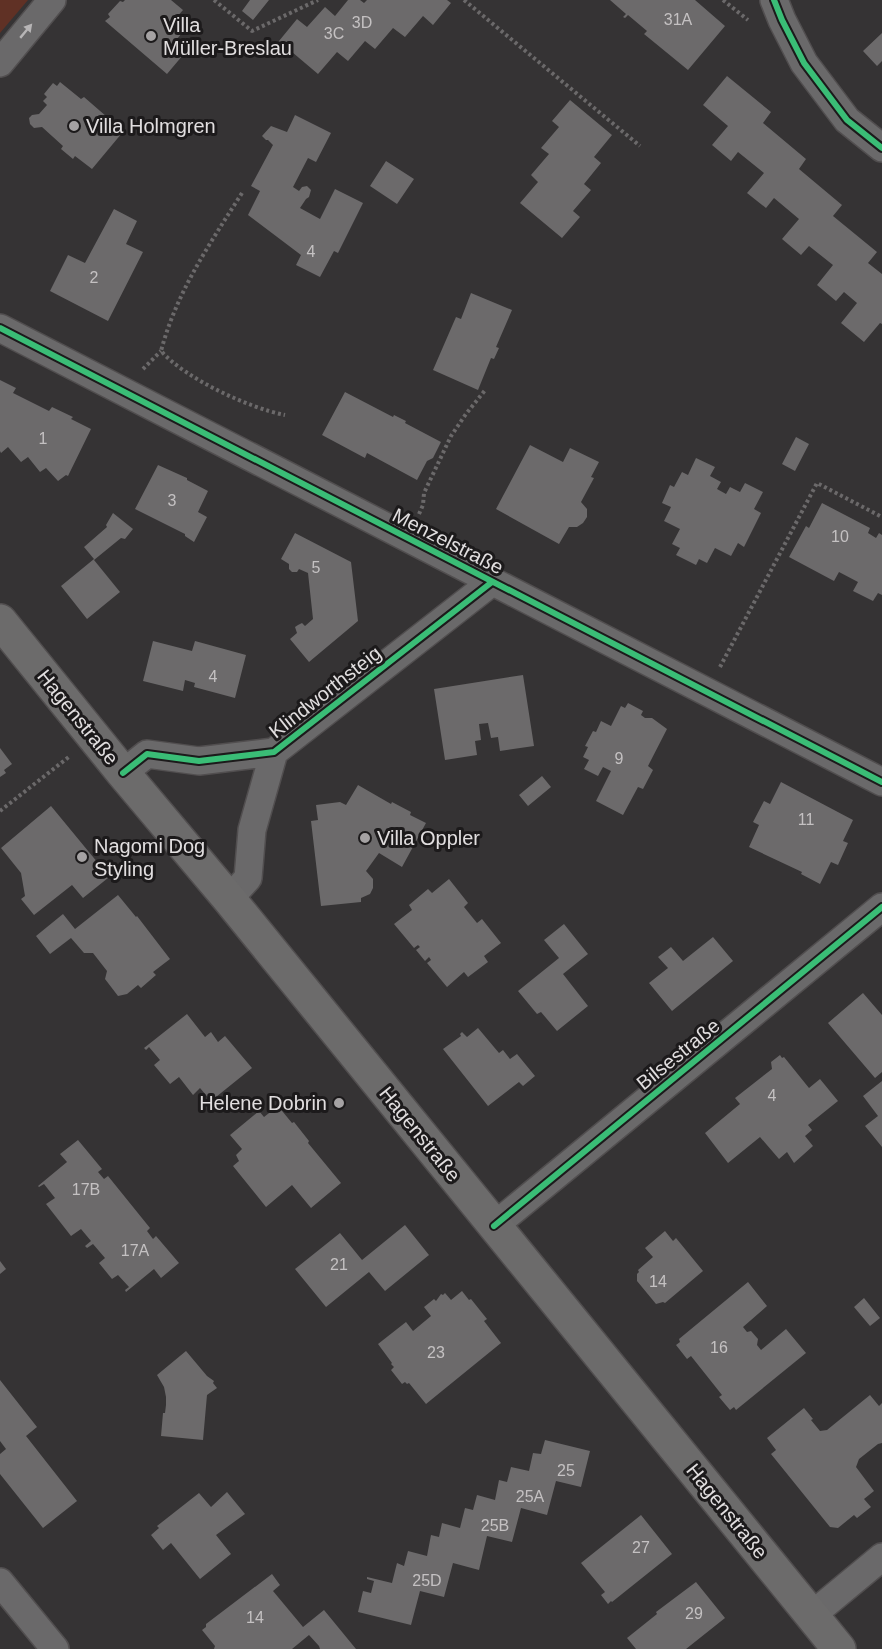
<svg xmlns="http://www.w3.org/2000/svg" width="882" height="1649" viewBox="0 0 882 1649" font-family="Helvetica,sans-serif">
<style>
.green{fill:#603125}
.building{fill:#6c6a6b}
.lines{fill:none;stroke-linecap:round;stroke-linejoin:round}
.street-casing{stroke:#514e4f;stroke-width:30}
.secondary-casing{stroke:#514e4f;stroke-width:36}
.path{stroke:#6b696a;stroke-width:4;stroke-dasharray:3 3;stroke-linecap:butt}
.street{stroke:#6a696a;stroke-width:27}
.secondary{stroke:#6c6b6b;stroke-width:33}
.cycleway-casing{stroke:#1c1a1b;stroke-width:10}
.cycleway{stroke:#3abd76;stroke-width:6}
.oneway{fill:#b7b5b6}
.poi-dot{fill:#a5a2a3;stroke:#1c1a1b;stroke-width:2}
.labels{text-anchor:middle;stroke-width:6;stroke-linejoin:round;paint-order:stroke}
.number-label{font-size:16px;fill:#c4c1c2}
.poi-label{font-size:20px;fill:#e1dedf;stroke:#1c1a1b;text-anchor:start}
.street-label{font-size:20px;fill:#e1dedf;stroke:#1c1a1b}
</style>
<rect width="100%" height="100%" fill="#353334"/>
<path class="green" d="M0,0H28L0,33Z"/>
<path class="building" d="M125,0H171L183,10L176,18L187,27L172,45L183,55L167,74L105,21L110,17L108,14L120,1L123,2Z
M250,0H269L253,20L242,11Z
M348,0H360L364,3L367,0H447L451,3L433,25L423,16L405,37L393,28L375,49L365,41L348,61L337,52L318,74L279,41L297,19L307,27L325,7L335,16Z
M610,0H695L725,26L688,70L644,34L647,31L628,15L625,18L623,17L626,14Z
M882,33V61L877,66L863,51Z
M727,76L771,112L763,123L806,159L799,169L842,205L833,216L877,252L868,263L882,274V324L880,323L864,342L841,323L857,303L844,292L836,301L817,285L833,265L809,246L801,255L782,239L799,219L774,198L766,208L747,193L764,173L738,152L731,161L712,145L728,126L703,105Z
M60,82L81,99L84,97L122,130L121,132L122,133L92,169L75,156L73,159L61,149L63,146L42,127L34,128L30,124L29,118L32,115L39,114L47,105L43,101L47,97L44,94L53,83L57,86Z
M570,100L612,135L594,157L601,163L584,184L591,190L573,211L580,217L562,238L520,203L538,182L531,175L549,154L541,148L559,127L552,121Z
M295,115L331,133L316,162L308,158L293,187L299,191L302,187L307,186L311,190L309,197L306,199L300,208L320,219L335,189L363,203L338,253L334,251L320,277L296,265L301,255L248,215L260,191L251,186L273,145L268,140H266L262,136L271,126L287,132Z
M386,161L414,179L397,204L370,186Z
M114,209L137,221L126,244L143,252L108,321L50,291L68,255L85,263Z
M471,293L512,310L496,347L499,348L494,359L491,358L478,390L433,370L456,317L461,319Z
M0,380L16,388L13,393L49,411L52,407L73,417L71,419L91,429L68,476L66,475L58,481L46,468L40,472L28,457L21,462L8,447L1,453L0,451Z
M345,392L393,417L394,415L406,421L405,423L441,442L433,458L427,461L417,480L367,453L365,458L322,435Z
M796,437L809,444L795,471L782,464Z
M530,445L563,462L570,448L599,462L591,477L594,478L581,502L587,509V517L583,523L577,527H569L559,544L496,509Z
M696,458L715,467L710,476L721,482L717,489L726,494L730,487L740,492L745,483L763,492L754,509L761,513L744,547L738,543L731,556L715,548L707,563L699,559L696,565L676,555L680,548L672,544L680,529L664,521L671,507L662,503L670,485L674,487L682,472L688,475Z
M158,465L187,478V480L208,491L198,512L207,517L194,542L185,536V534L135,509Z
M822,503L870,528L868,533L876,538L879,533L882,535V595L878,593L873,601L853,591L858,582L839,572L834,581L789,557L806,526L809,528Z
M113,513L133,529L125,539L121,538L94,560L120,592L87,619L61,586L94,559L84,547L107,527L106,525Z
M295,533L351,562L358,621L309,662L290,639L297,633L295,627L298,625L302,623L305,626L313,619L308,573L299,569L297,572H292L289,569V564L281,559Z
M153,641L192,651L195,641L246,655L235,698L194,687L195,683L185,680L183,691L143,681Z
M523,675L534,746L500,751L498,737L491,738L488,723L479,724L481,740L475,741L477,755L445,760L434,689Z
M628,703L643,711L641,715L645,718H652L667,729L648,766L653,770L643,789L638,787L623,815L596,801L611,771L603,767L598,776L584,769L589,760L583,757L588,747L585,746L593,731L596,732L601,721L611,726L621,706L625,708Z
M0,748L12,764L4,770L6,773L0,777Z
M542,776L551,787L528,806L519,795Z
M781,782L853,820L843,841L848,843L838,865L831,862L820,884L801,874L802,872L749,847L759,825L753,822L764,801L770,804Z
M358,785L391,804L392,802L411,812L410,815L426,823L402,867L379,853L366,871L373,879V888L370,894L361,898V902L321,906L311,821L318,820L316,805L340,802L346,805Z
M51,806L98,863L102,860L113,874L83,898L72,885L34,915L21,899L25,896L21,873L1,848Z
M449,879L468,903L464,907L477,923L482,919L501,943L484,956L488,962L468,977L464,972L447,987L427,963L431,960L429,957L425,961L416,950L420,947L418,945L414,948L394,924L412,910L409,905L428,889L432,893Z
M118,895L136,917L137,916L170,959L153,972L156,975L141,988L138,985L127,994L118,996L105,979L107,971L93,953H84L71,938L50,954L36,936L63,914L75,929Z
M564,924L588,954L563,974L588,1006L557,1031L541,1012L537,1014L518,991L559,958L544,940Z
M713,937L733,961L672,1011L649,983L668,968L658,957L671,947L683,961Z
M863,993L882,1015V1072L875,1078L828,1023Z
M187,1014L205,1037L211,1032L218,1042L225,1036L252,1068L211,1101L200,1088L193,1095L179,1077L170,1084L154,1065L160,1060L149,1047L146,1050L144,1048Z
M478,1028L499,1053L503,1050L510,1059L517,1054L535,1076L523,1086L519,1082L488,1106L443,1049L461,1036L460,1034L462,1032L467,1037Z
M780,1055L782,1058L784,1057L809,1088L820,1079L838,1101L808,1125L812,1130L805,1136L813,1146L794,1163L787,1152L779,1159L760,1137L728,1163L705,1133L740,1104L735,1098L772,1069L771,1062Z
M882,1081V1147L865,1126L878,1116L863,1096Z
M278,1106L292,1123L294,1122L309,1141L308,1143L341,1183L311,1208L292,1185L266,1207L233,1166L239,1161L236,1155L242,1149L230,1135L259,1111L264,1117Z
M78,1140L102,1169L98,1172L104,1179L108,1176L150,1228L147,1231L153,1239L156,1236L179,1263L161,1278L154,1269L126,1292L125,1290L129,1287L118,1275L112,1279L99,1263L105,1258L93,1244L87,1248L85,1246L91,1241L81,1229L71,1236L46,1204L55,1198L44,1184L39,1187L38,1186L67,1162L60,1154Z
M405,1225L429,1255L385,1291L369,1272L326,1307L295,1269L340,1233L362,1260Z
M665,1231L673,1241L676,1238L703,1271L665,1303L663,1302L656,1304L637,1281V1274L639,1272L638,1270L653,1257L645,1248Z
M0,1261L6,1269L0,1274Z
M748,1282L767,1306L743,1327L747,1332L751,1331L758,1339L757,1345L761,1350L786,1329L806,1353L736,1410L734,1407L730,1410L719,1397L722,1395L691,1356L687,1359L676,1345L680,1342L679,1339Z
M462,1291L469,1300L471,1299L487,1319L484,1321L501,1343L426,1404L409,1383L407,1384L405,1382L402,1384L391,1370L394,1367L391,1364L392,1363L378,1344L406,1322L413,1331L431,1316L424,1307L434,1299L436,1301L441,1294L443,1295L445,1293L451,1300Z
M864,1298L880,1318L870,1326L854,1307Z
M186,1351L207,1376L214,1381L213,1383L217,1388L207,1395L203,1440L161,1436L163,1413H165L166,1405V1397L164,1387L157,1375Z
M0,1380L37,1427L26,1436L77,1501L43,1528L0,1474V1454L6,1449L0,1441Z
M870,1395L879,1406L882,1403V1443L878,1444L859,1459L856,1467L874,1491L864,1499L871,1507L857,1518L854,1515L838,1528L830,1527L771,1454L776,1450L767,1438L804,1408L813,1419L811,1420L820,1431L827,1430Z
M545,1440L590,1451L581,1487L556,1481L547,1515L521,1508L512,1542L487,1536L479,1570L453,1563L444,1597L420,1591L411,1625L358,1612L363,1591L371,1593L374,1581L367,1579V1577L392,1583L397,1563L404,1566L408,1551L427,1556L431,1535L439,1537L442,1523L460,1528L465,1508L473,1510L477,1495L495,1500L499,1480L507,1482L511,1467L529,1471L533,1453L541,1454Z
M227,1492L245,1514L216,1535L231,1554L200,1579L171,1543L163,1550L151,1535L159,1528L157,1526L199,1493L211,1507Z
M641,1515L672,1554L612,1602L611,1601L608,1604L601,1595L605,1592L581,1563Z
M272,1574L280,1585L273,1591L303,1627L324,1610L356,1649H320L319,1646L309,1635L292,1649H214L215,1646L202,1630L206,1627V1624Z
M696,1582L725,1618L686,1649H636L627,1638L657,1614L656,1612Z"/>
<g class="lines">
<defs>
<path id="street" d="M774,0L782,20L804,63L847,120L882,148
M0,63L52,0
M0,328L882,782
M123,773L147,754L199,761L274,752L492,582
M229,899L248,878L252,830L274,752
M494,1226L882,907
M0,1582L55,1649
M812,1615L882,1557"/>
<path id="secondary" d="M0,621L123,773L229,899L839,1649"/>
</defs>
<use href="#street" class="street-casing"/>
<use href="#secondary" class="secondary-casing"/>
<path class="path" d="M214,0L252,31L318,0
M464,0L640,146
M723,0L748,20
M242,193C209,245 177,291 161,351C186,379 249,408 285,415
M143,369L161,351
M419,514L423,505L424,493L451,436L466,414L486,389
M720,667L817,483L882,517
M0,811L70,756"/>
<use href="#street" class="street"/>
<use href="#secondary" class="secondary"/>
<defs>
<path id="cycleway" d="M774,0L782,20L804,63L847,120L882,148
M0,328L882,782
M123,773L147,754L199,761L274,752L492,582
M494,1226L882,907"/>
</defs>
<use href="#cycleway" class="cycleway-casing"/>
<use href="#cycleway" class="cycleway"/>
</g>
<defs><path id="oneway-solid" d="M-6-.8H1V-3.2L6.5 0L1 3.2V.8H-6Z" transform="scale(1.5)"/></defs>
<use class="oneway" href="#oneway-solid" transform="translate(26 31) rotate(-50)"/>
<g class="poi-dot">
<circle cx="151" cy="36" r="6"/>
<circle cx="74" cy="126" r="6"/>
<circle cx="365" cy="838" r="6"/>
<circle cx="82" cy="857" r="6"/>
<circle cx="339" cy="1103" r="6"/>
</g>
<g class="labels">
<g class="number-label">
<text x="678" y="25">31A</text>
<text x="362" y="28">3D</text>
<text x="334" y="39">3C</text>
<text x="311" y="257">4</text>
<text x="94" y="283">2</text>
<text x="43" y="444">1</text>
<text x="172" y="506">3</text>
<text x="840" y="542">10</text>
<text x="316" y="573">5</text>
<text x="213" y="682">4</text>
<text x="619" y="764">9</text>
<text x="806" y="825">11</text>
<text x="772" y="1101">4</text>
<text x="86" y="1195">17B</text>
<text x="135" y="1256">17A</text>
<text x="339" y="1270">21</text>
<text x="658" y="1287">14</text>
<text x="719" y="1353">16</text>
<text x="436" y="1358">23</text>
<text x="566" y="1476">25</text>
<text x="530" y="1502">25A</text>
<text x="495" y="1531">25B</text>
<text x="641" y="1553">27</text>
<text x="427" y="1586">25D</text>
<text x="694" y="1619">29</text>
<text x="255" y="1623">14</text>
</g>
<g class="poi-label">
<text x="163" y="32">Villa<tspan x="163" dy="23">Müller-Breslau</tspan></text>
<text x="86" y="133">Villa Holmgren</text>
<text x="377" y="845">Villa Oppler</text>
<text x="94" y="853">Nagomi Dog<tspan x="94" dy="23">Styling</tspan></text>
<text x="327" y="1110" text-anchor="end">Helene Dobrin</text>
</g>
<g class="street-label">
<text transform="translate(448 541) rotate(27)" y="7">Menzelstraße</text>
<text transform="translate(325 692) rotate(-38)" y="7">Klindworthsteig</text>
<text transform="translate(78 717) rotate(51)" y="7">Hagenstraße</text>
<text transform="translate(678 1054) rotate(-39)" y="7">Bilsestraße</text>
<text transform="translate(420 1134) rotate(51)" y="7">Hagenstraße</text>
<text transform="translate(727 1511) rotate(51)" y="7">Hagenstraße</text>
</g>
</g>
</svg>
